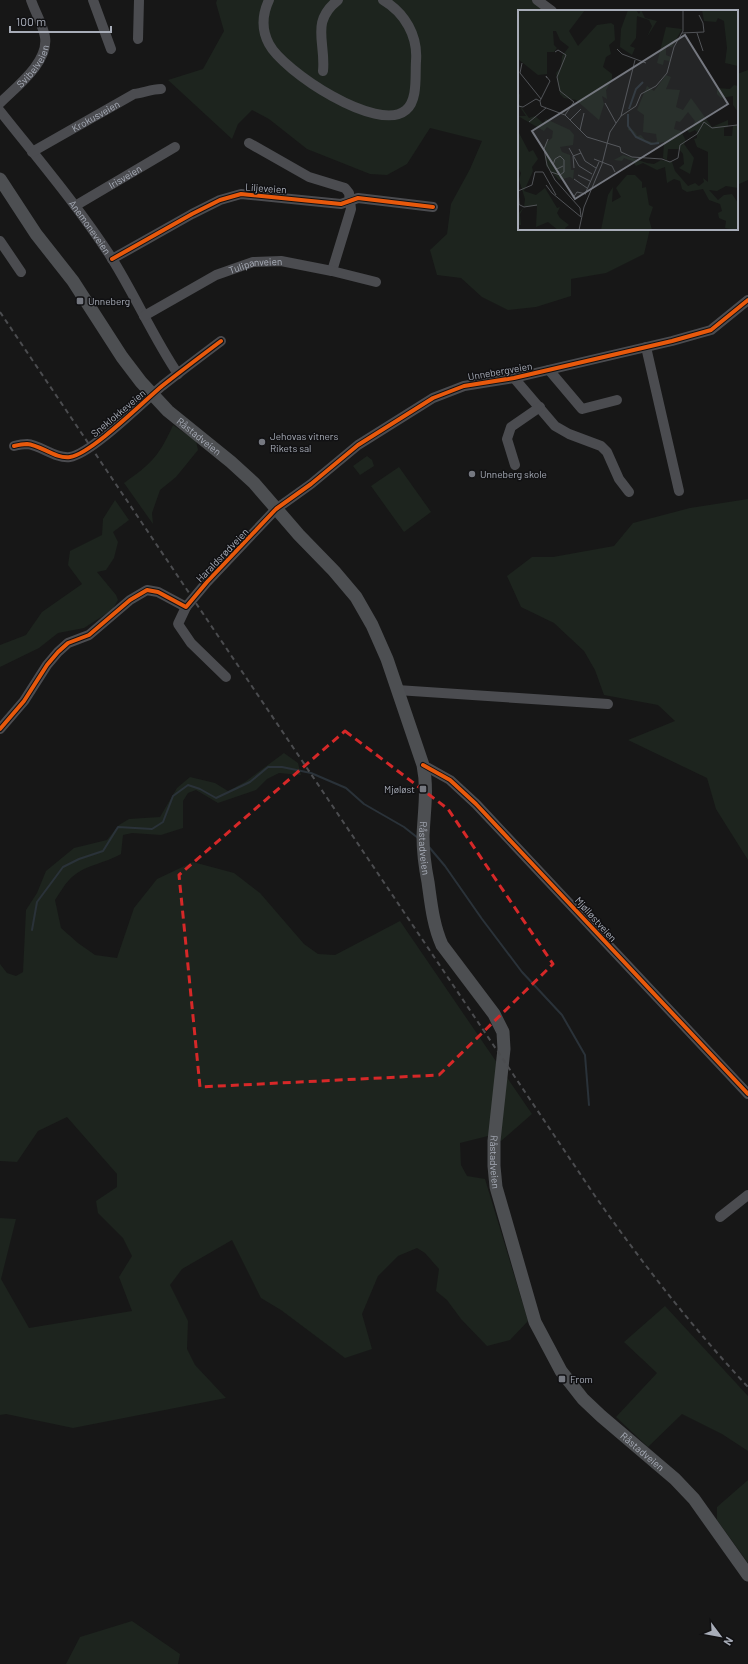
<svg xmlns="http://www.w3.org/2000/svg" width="748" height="1664" viewBox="0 0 748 1664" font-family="Barlow,sans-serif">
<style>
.green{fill:#1d241e}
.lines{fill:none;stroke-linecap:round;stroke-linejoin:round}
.stream{stroke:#2a3239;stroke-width:2}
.minor{stroke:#4b4c50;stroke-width:10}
.major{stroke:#4d4f52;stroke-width:13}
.rail{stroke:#4b4c4f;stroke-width:2;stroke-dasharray:5 4;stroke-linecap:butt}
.cycleway-casing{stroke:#111113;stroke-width:6}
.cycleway{stroke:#e8590c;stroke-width:4}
.marked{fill:none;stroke:#d62828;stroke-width:3;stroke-dasharray:8 5;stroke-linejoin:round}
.poi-dot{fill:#757880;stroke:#111113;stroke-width:1.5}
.labels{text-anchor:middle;stroke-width:3;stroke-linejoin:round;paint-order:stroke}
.street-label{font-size:10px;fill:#a8adb8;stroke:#111113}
.poi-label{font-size:10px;fill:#a8adb8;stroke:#111113;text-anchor:start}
.inset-river{fill:none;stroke:#2a3239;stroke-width:2}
.inset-road{fill:none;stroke:#515357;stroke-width:1}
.view{fill:#757880;fill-opacity:0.15;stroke:#757880;stroke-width:2}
.inset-edge{fill:none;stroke:#a8adb8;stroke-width:2}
</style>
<rect width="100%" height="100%" fill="#171717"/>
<path class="green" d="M217,0H540L552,11H519V229H650L644,254L606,273L571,279V296L536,307L508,310L482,297L461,278L437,275L430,250L447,234L451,204L470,169L482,141L430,128L407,164L387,175L370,174L307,149L269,119L252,110L238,124L232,139L168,80L203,69L224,31L216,3Z
M748,70V180L737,185V74Z
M173,425L196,441L198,450L176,477L160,490L152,513L153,524L124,483C151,464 160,455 173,425Z
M367,456L372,460L374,466L360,475L353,466Z
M399,467L431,512L404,532L371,486Z
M748,499V860L716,809L707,778L628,740L675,721L658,705L604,695L595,670L584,651L554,623L521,607L507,576L532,557H553L614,546L633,523L690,508Z
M115,500L129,520L113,532L118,542L114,558L106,570L97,572L116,595L118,600L112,610L84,628L58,633L39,648L0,667V645L26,635L42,612L82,584L68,565L70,551L102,535L103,519Z
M284,753L298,763L301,775L279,773L267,779L256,790L218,803L196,790L188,793L183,801V828L161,835L132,833L123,835L121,854C106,863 85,865 72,877C65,883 60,893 55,900L61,928L78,943L95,955L117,958L134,908L157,879L193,862L234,873L260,893L304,944L318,954L335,955L400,921L532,1114L501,1141L488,1136L460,1143L461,1165L467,1176L485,1179L528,1321L510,1340L487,1346L461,1319L447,1300L436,1291L439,1269L425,1253L417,1248L398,1256L378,1276L362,1314L372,1349L345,1358L281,1310L261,1298L232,1240L182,1269L170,1285L188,1321L187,1349L195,1365L226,1398L73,1428L6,1414L0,1415V1218L16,1219L1,1279L29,1328L132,1311L119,1277L132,1256L123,1238L98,1213L96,1201L117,1187V1174L67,1117L38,1131L17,1162L0,1161V964L7,973L16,976L23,972L26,910L37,893L46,871L74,848L107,840L119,825L129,819L160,817L177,788L190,777L215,783L228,791L245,782Z
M665,1306L748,1396V1451L722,1434L682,1414L648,1447L616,1417L657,1373L624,1342Z
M748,1480V1563L717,1520V1507Z
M132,1621L180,1654L178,1664H66L80,1637Z"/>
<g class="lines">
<path class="stream" d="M429,847L445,866L482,919L522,972L562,1015L585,1055L589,1105
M32,930L37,902L63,867L79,859L103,851L118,827L152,829L163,822L173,796L188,785L200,789L216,798L250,782L268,767H282L311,773L346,788L364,804L404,827L418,838"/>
<g class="minor">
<path d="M93,0L111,49"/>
<path d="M269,0C262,15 261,29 269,44C283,71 378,134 406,110C418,100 415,76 416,61C418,36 405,13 383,0"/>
<path d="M537,0L552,11"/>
<path d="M138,39L139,0"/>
<path d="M323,71C326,42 310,22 338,0"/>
<path id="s1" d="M0,103C16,87 49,62 45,37C43,25 35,12 31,0"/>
<path id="s2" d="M0,111C38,159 78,206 111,257C135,295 153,337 178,374"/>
<path d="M249,143L309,177L345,188L349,193L351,209L332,271"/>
<path id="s3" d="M32,152L134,94C144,93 151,89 161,89"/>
<path id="s4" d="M75,206L175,147"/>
<path d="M0,241L21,272"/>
<path d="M112,259L192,214L220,200L241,194L341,204L358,198L433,207"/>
<path id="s5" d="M144,316L216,275L253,262L281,261L332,271L376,282"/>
<path d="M646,347L679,491"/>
<path d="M549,370L582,409L617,400"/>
<path d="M514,378L555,426L569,434L601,446L607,452L619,479L629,492"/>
<path d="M14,446C18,445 23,444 27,444C41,445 55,459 70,457C91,454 144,401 162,386C181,371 201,356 221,341"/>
<path d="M515,465L507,439L511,427L540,407"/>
<path d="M186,607L178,624L191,643L226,677"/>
<path d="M397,690L608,704"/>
<path d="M0,729L24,701L47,665L58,652L68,643L89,635L130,600L147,590L158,592L186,607L207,582L276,509L311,484L358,445L433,398L464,386L514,378L672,341L711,330L748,300"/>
<path d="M423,765L450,780L476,804L748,1094"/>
<path d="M720,1217L748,1195"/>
</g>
<path class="major" id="s6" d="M0,179L36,234L73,281L122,357L141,382L168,411L231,462L254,483L299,535L334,571L356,597L372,625L387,659L423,765C428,789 424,812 423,836C423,851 425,867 428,882C431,903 433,925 442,945L494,1014L503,1032L504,1049L494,1141V1166L496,1187L535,1322L561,1371L583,1399L601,1416L675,1479L694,1499L748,1575"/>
<path class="rail" d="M0,312L595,1196C642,1263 692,1327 748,1387"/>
<defs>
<path id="cycleway" d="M112,259L192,214L220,200L241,194L341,204L358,198L433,207
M14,446C18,445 23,444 27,444C41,445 55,459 70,457C91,454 144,401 162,386C181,371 201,356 221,341
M0,729L24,701L47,665L58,652L68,643L89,635L130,600L147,590L158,592L186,607L207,582L276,509L311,484L358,445L433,398L464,386L514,378L672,341L711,330L748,300
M423,765L450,780L476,804L748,1094"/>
</defs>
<use href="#cycleway" class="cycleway-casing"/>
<use href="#cycleway" class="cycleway"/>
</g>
<path class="marked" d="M345,731L448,809L553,964L439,1075L200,1087L179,875Z"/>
<g class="poi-dot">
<rect x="76" y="297" width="8" height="8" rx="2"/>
<circle cx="262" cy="442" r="4"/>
<circle cx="472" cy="474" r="4"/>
<rect x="419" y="785" width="8" height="8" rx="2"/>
<rect x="558" y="1375" width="8" height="8" rx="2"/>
</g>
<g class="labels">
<g class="street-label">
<text dy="4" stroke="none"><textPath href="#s1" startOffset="50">Svibelveien</textPath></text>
<text dy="4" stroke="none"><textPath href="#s3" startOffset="73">Krokusveien</textPath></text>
<text dy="4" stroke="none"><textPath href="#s4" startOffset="58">Irisveien</textPath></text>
<text transform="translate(266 188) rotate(4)" y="4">Liljeveien</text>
<text dy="4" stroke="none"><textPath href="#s2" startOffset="147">Anemoneveien</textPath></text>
<text dy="4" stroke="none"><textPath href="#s5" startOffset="124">Tulipanveien</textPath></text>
<text transform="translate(500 371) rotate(-10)" y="4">Unnebergveien</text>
<text transform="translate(118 413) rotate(-40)" y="4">Sneklokkeveien</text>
<text dy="4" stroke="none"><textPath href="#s6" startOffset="327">Råstadveien</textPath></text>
<text transform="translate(222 555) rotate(-46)" y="4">Haraldsrødveien</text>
<text dy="4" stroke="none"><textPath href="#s6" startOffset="817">Råstadveien</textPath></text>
<text transform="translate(596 919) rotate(48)" y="4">Mjølløstveien</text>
<text dy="4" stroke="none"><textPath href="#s6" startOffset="1153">Råstadveien</textPath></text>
<text dy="4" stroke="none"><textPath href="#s6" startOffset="1489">Råstadveien</textPath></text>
</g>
<g class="poi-label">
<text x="88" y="305">Unneberg</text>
<text x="270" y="440">Jehovas vitners<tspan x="270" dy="12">Rikets sal</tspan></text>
<text x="480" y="478">Unneberg skole</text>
<text x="415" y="793" text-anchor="end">Mjøløst</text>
<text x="570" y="1383">From</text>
</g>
</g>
<g transform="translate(518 10)">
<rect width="220" height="220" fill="#171717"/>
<path d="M0,0H67L51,21L60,36L79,15L93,13L96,15L97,30L91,35L93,44L88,47L85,57L94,64V70L88,80L89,89L84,86L86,94L81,110L58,90L46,88L42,84L38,63L43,57L44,46L51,37L42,30L38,21H35L36,35L39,38L36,42H29V64L20,65L0,49ZM110,0H118L121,4L123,0L127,8L139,11L129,27L134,16L131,10L119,6L118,28L112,36L117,38L114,45L102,37L103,19ZM184,0H220V56L207,53L209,38L206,11L200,8L198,12L186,11ZM148,17L164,19L154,37H148V45L153,47L152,51L146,50L145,55L139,53ZM148,65L153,67L148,79L162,80L158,97L165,100L173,88L194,117L210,110V117L206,118V126H214L215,115H220V178L208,176L199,181L191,180L200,190L206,185L214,184L220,193V220L207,218L208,211L201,208L200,203L204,201L202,194L191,190L185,179L169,182L164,179L162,171L156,169L149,173L147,157L139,160L125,153L118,156L114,151L106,148L104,151L96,150L105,145L129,153L136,154L143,150L154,152L157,161L170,176L177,173L181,176L186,172L185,168L190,172V142L179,137L176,129L179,128V122L177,120L171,123L168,118L175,116L177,111L170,102L162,112L158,111L156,119L163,121L168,131L166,134L176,148L172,164L161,158L166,154L165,144L161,139H150L149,150L145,148L146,132L134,135L118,127L117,123L110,120L111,117L118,123L119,126L123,125L127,130L137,133L139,131L138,124L125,122L126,105L119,100L129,76L136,81ZM216,75L220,76V102L215,95V86L203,88L199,84V78L212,79ZM0,82L2,85L1,94L11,108L17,106L25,113L28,109L52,120L56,125L55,135L42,137L44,142L52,145L53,160H56L55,169L52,167L41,170L28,156L27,134L34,128L35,121L29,117L26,121L0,106H8L0,94ZM0,121L11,142L15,140L20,149L14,157L15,161L6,181L18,185L27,178L39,198L42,197L39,203L42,208L51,215L47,218L48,220H40L30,212L18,217L19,196L6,197L2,204L3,215H0V204L6,197L7,189L1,170L3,163L0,157ZM109,165H117L124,172V178L128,177L131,195L135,197L131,209L134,220H83L90,185L95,177L94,192L103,187L98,178Z" fill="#1d241e"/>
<path class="inset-river" d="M111,99L118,79L125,72M110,104V116L118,127L133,134L141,133"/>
<path class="inset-road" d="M164,23L186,22L185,13L181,5M179,23L185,41M99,39L104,44L128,53M37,42L40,40L48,45L39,67L42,81L56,92L47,105M4,53L2,63L23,89M29,68L28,66L32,71L22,91L23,96L47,105L69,127L102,137L103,142L114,147L144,149L152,152L160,148L162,135L179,124L186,112L194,118L219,115M87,93L98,113M0,96L5,97L18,89L22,91M103,106L117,50M52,110L63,99M11,112L28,98M62,120L66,103M30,129L26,139L29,155L37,170L62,198L63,207M51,138L61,156L74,164M61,139L67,151L78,158M76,149L94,156L97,162M56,158L55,146L63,143M33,162L42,165L46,162V150L42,146L37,149L35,155L39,159L45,156M60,165L72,171M56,169L69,178M14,175L17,162H25L38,185M28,175L34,183L63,207M0,180L1,194M0,181L14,175M67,184L81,152M55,188L59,182L68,184M0,194L6,197L19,195M61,220L66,197L84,154L92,122L103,106L118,96L123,84L138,76L149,63L156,37L165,21V0"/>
<path class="view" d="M167,25L210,94L57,189L14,121Z"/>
<rect width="220" height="220" class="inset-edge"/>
</g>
<g transform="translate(720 1636) rotate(122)" stroke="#111113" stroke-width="3" paint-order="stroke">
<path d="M0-3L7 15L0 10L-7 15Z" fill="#a8adb8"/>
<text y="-6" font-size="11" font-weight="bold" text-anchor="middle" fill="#a8adb8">N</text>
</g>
<path d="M10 26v6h101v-6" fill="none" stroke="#a8adb8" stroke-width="2"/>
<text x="16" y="26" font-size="12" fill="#a8adb8" stroke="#111113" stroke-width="3" paint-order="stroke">100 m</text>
</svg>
